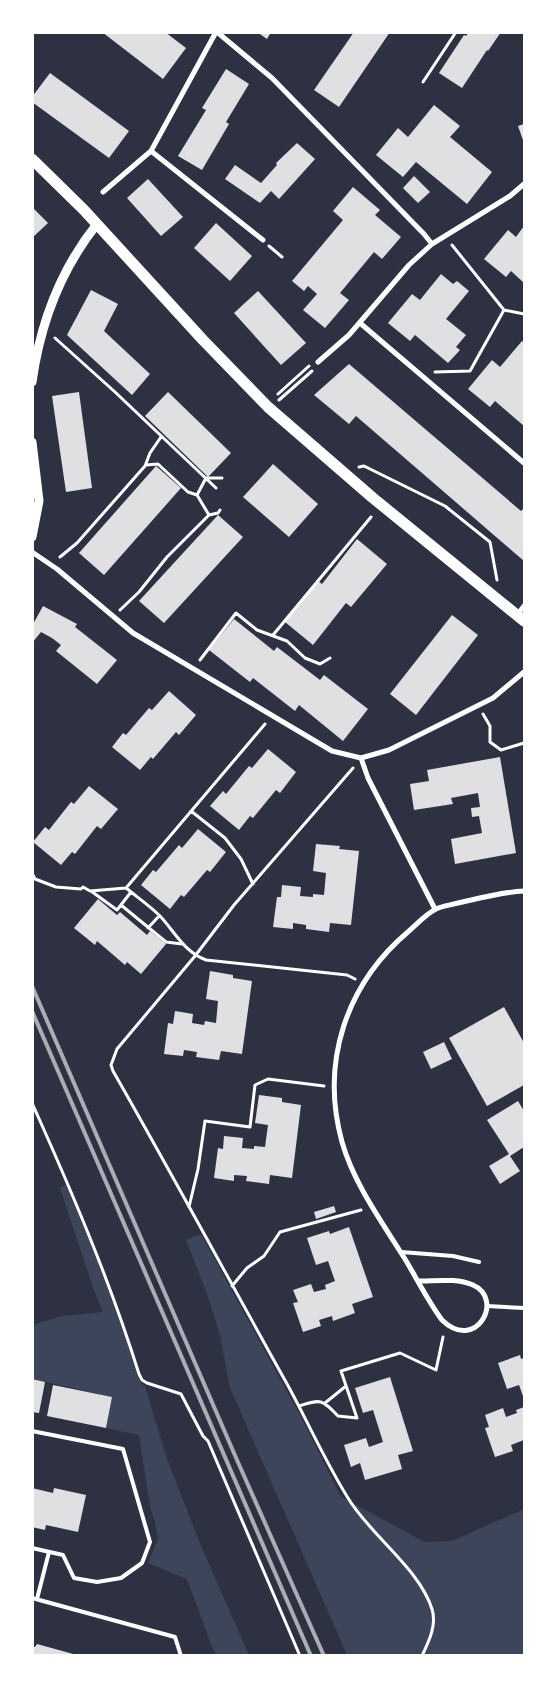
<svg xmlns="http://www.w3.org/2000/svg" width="557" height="1688" viewBox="0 0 557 1688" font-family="'PT Sans',sans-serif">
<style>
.green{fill:#3c4559}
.building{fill:#e0e0e3}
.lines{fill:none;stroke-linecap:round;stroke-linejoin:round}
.path{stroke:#fff;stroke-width:3}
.service{stroke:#fff;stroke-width:4}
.minor{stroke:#fff;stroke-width:5}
.tertiary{stroke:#fff;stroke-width:9}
.primary{stroke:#fff;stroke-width:11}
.rail{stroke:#abadb3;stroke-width:4}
</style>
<rect width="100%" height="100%" fill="#2d3142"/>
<path class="green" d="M66,1185L90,1241L126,1338L137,1375L140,1382L145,1386L167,1459L202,1548L249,1655H215L187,1579L148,1563L158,1539L155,1522L150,1507L139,1435L106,1428L112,1397L33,1379L32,1325L62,1316L103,1312L93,1288L60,1188Z
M201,1234L301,1417L341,1497L425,1542L452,1541L524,1509V1655H347L230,1388L220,1335L206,1291L186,1240Z"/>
<path class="building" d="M102,32H165L186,48L163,79Z
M257,32H271L267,39Z
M354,32H390L339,107L314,90Z
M469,32H501L488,51L487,50L462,88L439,73L464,35L466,36Z
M226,69L249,84L226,122L229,124L202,170L178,156L206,110L202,108Z
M50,73L129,131L109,158L32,102V97Z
M434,105L460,126L450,137L492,172L467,204L416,162L403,177L376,155L398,128L408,137Z
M524,124V143L518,126Z
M297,143L315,159L279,199L271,191L260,203L225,179L235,165L261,183L277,165L276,163Z
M414,176L430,192L418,203L403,188Z
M148,179L183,217L161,236L127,198Z
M353,187L380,210L375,215L401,237L382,259L374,252L340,293L349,300L325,328L303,310L317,294L308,286L304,291L292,281L343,220L333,211Z
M32,207L48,223L32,238Z
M216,223L252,256L230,281L194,248Z
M524,226V283L511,271L506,277L484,259L508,230L516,237Z
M441,274L453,284L457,281L469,291L446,319L466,335L456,347L460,350L448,363L415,335L410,341L388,323L412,294L420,300Z
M91,290L118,304L104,331L150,374L132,395L67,335Z
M258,291L306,343L281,365L234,313Z
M522,341L524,343V426L495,401L490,407L468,389L492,360L500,367Z
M349,364L521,511L524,508V561L356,416L349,424L314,395Z
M79,392L92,488L66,492L52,396Z
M168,392L231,453L208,477L145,416Z
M273,464L318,504L289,537L243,497Z
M156,466L181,488L104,575L79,553Z
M218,515L243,537L164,623L139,601Z
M357,539L387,564L351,607L346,603L313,645L285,622L318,581L322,584Z
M43,606L77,624L75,627L117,660L97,684L56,651L61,645L52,638L41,632L32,643V626Z
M452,615L478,635L416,715L390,694Z
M234,619L274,651L277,647L320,680L324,675L368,709L343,741L299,705L295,711L253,678L250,682L209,650Z
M169,691L196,715L179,735L176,732L153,759L151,757L140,770L112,747L123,733L126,735L149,708L152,710Z
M268,749L296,772L280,793L276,790L253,818L250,816L239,830L210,806L223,791L226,794L249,766L252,768Z
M500,757L516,853L455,864L451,839L482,833L479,816L472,817L471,808L480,807L478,793L451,798L453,804L414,810L410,784L429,781L427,770Z
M89,786L118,809L101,829L97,826L75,854L72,852L61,865L33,842L45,827L49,830L71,802L74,804Z
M198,829L226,852L210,872L207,870L184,897L181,895L170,909L141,885L153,870L156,872L179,845L182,848Z
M316,844L340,846L339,849L359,851L351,925L330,923L329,932L306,929V925L293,923V929L273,927L277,897H281L282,885L301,887L300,896L313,897V894L324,895L326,873L313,871Z
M98,899L117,915L120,912L147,935L150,931L166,944L141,974L127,962L125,965L97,941L95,945L74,928Z
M210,971L233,975V978L252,981L242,1054L221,1051L219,1060L196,1057L197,1052L184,1050L183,1056L164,1054L168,1023L173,1024L175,1011L193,1014L192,1023L204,1025L205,1021L216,1023L218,1001L206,999Z
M504,1007L524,1043V1085L487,1106L449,1038Z
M444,1042L452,1059L431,1069L423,1052Z
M259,1095L282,1098V1102L301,1105L292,1178L270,1175L269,1184L246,1181L247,1176L234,1175V1181L214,1178L218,1148L223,1149L224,1136L243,1138L242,1148L254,1149V1146L265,1147L268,1125L255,1123Z
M518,1101L524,1111V1147L510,1156L520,1171L500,1184L489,1166L509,1154L487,1120Z
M334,1206L336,1212L316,1219L314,1212Z
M349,1227L373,1297L352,1304L355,1313L333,1321L332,1316L319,1320L321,1326L303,1332L293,1303L298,1302L293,1290L311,1284L314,1292L326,1289L325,1285L335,1281L328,1261L316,1265L307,1238L329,1231L330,1234Z
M520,1355L521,1359L524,1358V1399L519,1385L507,1389L498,1363Z
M390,1377L413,1451L398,1455L402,1469L365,1480L360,1463L351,1467L344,1445L366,1438L369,1447L383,1442L373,1410L363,1413L355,1388Z
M32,1379L45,1382L39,1413L32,1412Z
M53,1385L112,1397L106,1428L47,1416Z
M524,1407V1440L511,1445L513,1451L495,1457L485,1428L489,1427L485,1415L503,1408L506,1417L517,1413L516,1410Z
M32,1488L53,1493L54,1488L86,1495L78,1532L46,1525L45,1530L32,1527Z
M37,1644L77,1655V1656H32V1646L35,1647Z"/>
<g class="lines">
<path class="path" d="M423,82L456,32
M452,245L504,310L524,314
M269,246L282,257
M55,338L115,392L216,488
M435,372L470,371L504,310
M278,394L309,366
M279,400L312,371
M146,465L158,464L188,492L197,495
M359,467L364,466L445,506L490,542L497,580
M209,515L197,495L206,478H222
M60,557L77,543L145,466L150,453L161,437
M120,610L139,592L167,557L209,515L218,513L220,510
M273,635L371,517
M200,660L236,613L257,630L287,641L305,658L320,664L330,658
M483,714L490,726V742L501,750L524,743
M353,768L234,905L195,956L117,1049L111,1065L113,1071C172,1174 228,1278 286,1382C307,1420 325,1461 348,1498C370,1535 419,1568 432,1609C437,1625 429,1641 422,1656
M191,811L225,838L241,859L253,884
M32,873L35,879L56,887L81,889L83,887L90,891L126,888L265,724
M126,888C137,897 150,906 160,916C175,932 184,952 206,960L347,975L355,979
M91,891L117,910L131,892
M121,905L166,942L182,944
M148,928L159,916
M32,1103C72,1192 110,1281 139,1374L142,1380L147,1383L181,1394L203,1436L208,1441L300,1656
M189,1207L198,1169L205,1121L250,1127L255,1085L268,1079L324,1086
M232,1286L247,1268L264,1256L280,1232L361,1210
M325,1403L346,1386
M299,1406C321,1399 322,1399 338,1416L357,1418L341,1371L400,1353L436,1370L443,1337"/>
<path class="service" d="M401,1252L453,1256L479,1262
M487,1306L524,1308
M32,1431L123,1449L150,1542L142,1563L121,1578L97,1582L74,1578L63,1555L32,1548
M32,1598L175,1637L181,1656
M37,1599L49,1552"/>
<path class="minor" d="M217,32L272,78L424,234L432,244
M151,151L263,240
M103,192L151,151L216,32
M360,323L524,463
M318,362L349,335L409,265L432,244L510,196L524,184
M32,552L57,569L133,633L332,751L361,758L389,750L493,698L524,672
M517,615L524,606
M361,758L368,778L435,909
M419,1281C436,1281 457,1278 473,1285C505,1299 476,1353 442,1320C428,1301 417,1279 405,1259C382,1222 354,1184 342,1142C320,1062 346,984 409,931C417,924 426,914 436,909C442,906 451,905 458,903C480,898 502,892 524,891"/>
<path class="tertiary" d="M32,382C40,325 61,269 97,224
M32,442L39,501L32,537"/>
<path class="primary" d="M32,159L84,210L203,340L268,407L373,498L524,621"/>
<path class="rail" d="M32,986L237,1460L324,1656
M32,1011L311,1656"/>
</g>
<rect width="557" height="1688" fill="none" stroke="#ffffff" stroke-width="68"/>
</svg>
